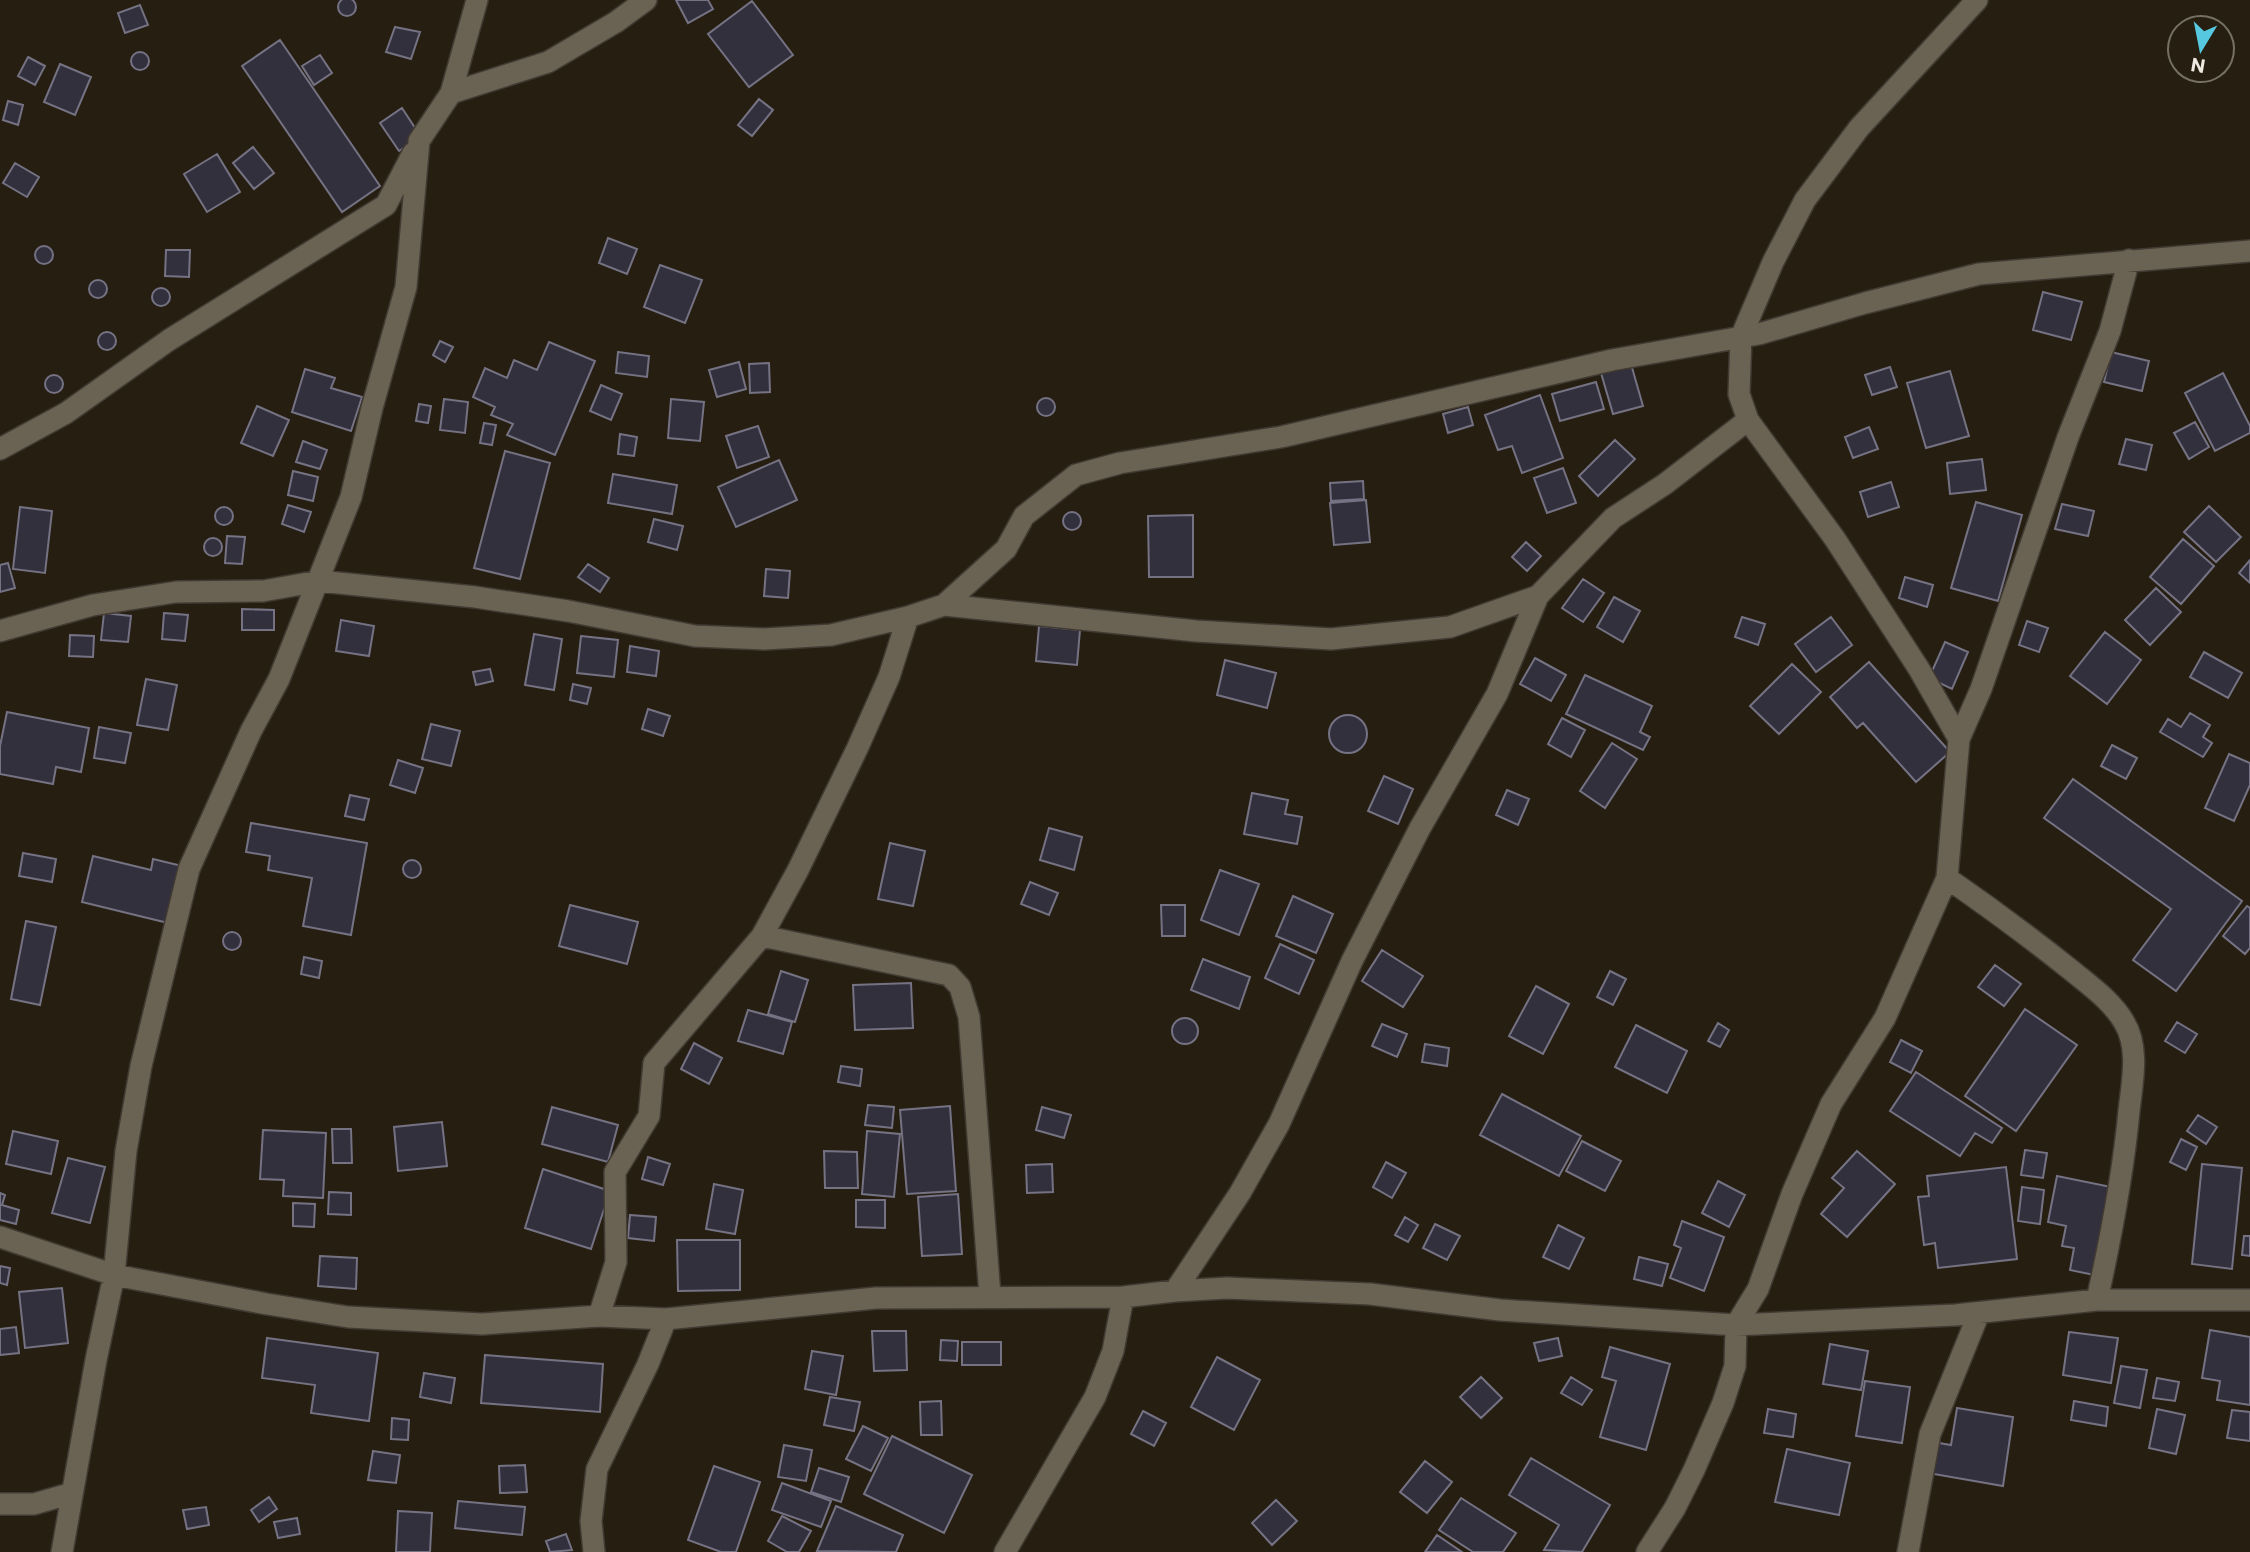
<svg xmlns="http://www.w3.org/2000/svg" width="2250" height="1552" viewBox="0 0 2250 1552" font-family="Commissioner,sans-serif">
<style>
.building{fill:#33303e;stroke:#757283;stroke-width:2}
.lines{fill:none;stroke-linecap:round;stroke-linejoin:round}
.street-casing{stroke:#403a32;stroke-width:24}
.street{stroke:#6a6252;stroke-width:21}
</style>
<rect width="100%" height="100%" fill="#251e11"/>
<path class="building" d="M338 7a9 9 0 1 1 18 0a9 9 0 1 1-18 0Z
M676,0H708L713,9L688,23Z
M752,1L793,55L749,87L708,34Z
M140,5L148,25L125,33L118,13Z
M395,27L420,32L411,59L386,52Z
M280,40L380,186L342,212L242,66Z
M131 61a9 9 0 1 1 18 0a9 9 0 1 1-18 0Z
M320,55L332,73L314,85L302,66Z
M28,57L45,66L35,85L18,76Z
M60,64L91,77L75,115L44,102Z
M759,99L773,110L752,136L738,125Z
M8,101L23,105L18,125L3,120Z
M402,108L421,137L399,151L380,123Z
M253,147L274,173L254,189L233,163Z
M217,154L240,192L207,212L184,174Z
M15,163L39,177L27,197L3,183Z
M608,238L637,249L627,274L599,263Z
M35 255a9 9 0 1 1 18 0a9 9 0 1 1-18 0Z
M166,250H190L189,277L165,276Z
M660,265L702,280L685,323L644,307Z
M89 289a9 9 0 1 1 18 0a9 9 0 1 1-18 0Z
M152 297a9 9 0 1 1 18 0a9 9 0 1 1-18 0Z
M2043,292L2082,302L2071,340L2033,330Z
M98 341a9 9 0 1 1 18 0a9 9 0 1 1-18 0Z
M440,341L453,347L445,362L433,355Z
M549,342L595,361L555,455L507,435L513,424L491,415L495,407L473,397L485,368L507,378L514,360L537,370Z
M618,352L649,356L647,377L616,373Z
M2111,352L2149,361L2142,391L2104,382Z
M739,362L746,389L717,397L709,370Z
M769,363L770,392L750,393L749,364Z
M1631,364L1643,406L1613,414L1601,373Z
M1890,367L1897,387L1872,395L1865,375Z
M305,369L335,378L331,388L362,397L351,431L292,412Z
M1950,371L1969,436L1926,448L1907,383Z
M2223,373L2250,426V433L2215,451L2185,393Z
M45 384a9 9 0 1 1 18 0a9 9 0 1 1-18 0Z
M1596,382L1604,409L1560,421L1552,394Z
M601,385L622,394L611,420L590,411Z
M1540,395L1563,458L1522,473L1512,446L1498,450L1485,415Z
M1037 407a9 9 0 1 1 18 0a9 9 0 1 1-18 0Z
M444,399L468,402L465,433L440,430Z
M671,399L704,402L700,441L668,438Z
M419,404L431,406L428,423L416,421Z
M257,406L289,420L273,456L241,443Z
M1468,407L1473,425L1448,433L1443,414Z
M2195,422L2209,447L2189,459L2174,433Z
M484,423L496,425L492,445L480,443Z
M758,426L769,457L737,468L726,436Z
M1869,427L1878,449L1853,458L1845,437Z
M620,434L637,437L634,456L618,454Z
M2126,439L2152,445L2146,470L2119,464Z
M1615,440L1635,459L1598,496L1579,476Z
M303,441L327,450L320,469L296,462Z
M505,451L550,463L520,579L474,568Z
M1982,459L1986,490L1950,494L1947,463Z
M779,460L797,500L736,527L718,487Z
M1563,468L1576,503L1547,513L1534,478Z
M293,471L318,477L313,501L288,495Z
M613,474L677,485L672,514L608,503Z
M1363,481L1364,499L1331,501L1330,483Z
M1891,482L1899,507L1868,517L1860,492Z
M1366,500L1370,542L1334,545L1330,503Z
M1976,502L2022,515L1998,601L1951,588Z
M2062,504L2094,511L2088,536L2055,529Z
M288,505L311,512L304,532L282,524Z
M2209,506L2241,537L2216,562L2184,532Z
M215 516a9 9 0 1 1 18 0a9 9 0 1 1-18 0Z
M20,507L52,511L45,573L13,569Z
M1063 521a9 9 0 1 1 18 0a9 9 0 1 1-18 0Z
M1193,515V577H1149L1148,516Z
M654,519L683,526L677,550L648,542Z
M227,536L245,537L242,564L225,563Z
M204 547a9 9 0 1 1 18 0a9 9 0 1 1-18 0Z
M2183,539L2214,566L2181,604L2150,577Z
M1526,542L1541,556L1527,571L1512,557Z
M2250,560V583L2239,573Z
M8,563L15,588L0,592V565Z
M588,564L609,578L600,592L578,577Z
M766,569L790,571L788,598L764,596Z
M1905,577L1933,585L1927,607L1899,598Z
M1583,579L1604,593L1583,622L1562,608Z
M2156,588L2181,612L2150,645L2125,620Z
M1614,597L1640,611L1623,642L1597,627Z
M242,609L274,610V630H242Z
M104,613L131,616L128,642L101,640Z
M164,613L188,615L185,641L162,639Z
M1742,617L1765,624L1758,645L1735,637Z
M1831,617L1852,645L1816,672L1795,644Z
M341,620L374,626L369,656L336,651Z
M2027,621L2048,628L2039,652L2019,645Z
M1039,626L1080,630L1077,665L1036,661Z
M2105,632L2141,660L2107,704L2070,676Z
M534,634L562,639L554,690L525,685Z
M70,635L94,636L93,657L69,656Z
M581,636L618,640L614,677L577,673Z
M1945,642L1968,652L1952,689L1929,678Z
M630,646L659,651L656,676L627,672Z
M2204,652L2242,673L2228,698L2190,677Z
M1535,658L1566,675L1551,701L1520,684Z
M1225,660L1276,673L1267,708L1217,695Z
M1869,662L1950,752L1916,782L1863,723L1857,728L1830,697Z
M1792,664L1821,692L1779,734L1750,706Z
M490,669L493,681L476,685L473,672Z
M1585,675L1652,706L1640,732L1650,737L1643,750L1566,714Z
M146,679L177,685L168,730L137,725Z
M573,684L591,688L587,704L570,700Z
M648,709L670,716L663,736L642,729Z
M7,712L89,728L81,772L56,767L53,784L0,774V746Z
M2190,713L2210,725L2203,737L2212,743L2203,757L2160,732L2168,719L2181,727Z
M1329 734a19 19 0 1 1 38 0a19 19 0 1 1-38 0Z
M1562,718L1585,730L1571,757L1548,744Z
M431,724L460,731L451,766L422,759Z
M99,727L131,733L125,763L94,758Z
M1612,743L1637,759L1605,808L1580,791Z
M2112,745L2137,758L2126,779L2101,766Z
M2229,754L2250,763V785L2234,821L2205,808Z
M398,760L423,768L415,793L390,785Z
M1384,776L1413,789L1398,824L1368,811Z
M2073,779L2242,901L2176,991L2133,960L2171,909L2044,818Z
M1507,790L1529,799L1518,825L1496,815Z
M1252,793L1288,800L1285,814L1302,817L1297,844L1244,834Z
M350,795L369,799L364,820L345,816Z
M251,823L367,843L351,935L303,926L312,878L268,870L270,856L246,852Z
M1049,828L1082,837L1074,870L1040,860Z
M890,843L925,851L913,906L878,899Z
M23,853L56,859L52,882L19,876Z
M93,856L151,870L153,859L182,866L168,923L82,902Z
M403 869a9 9 0 1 1 18 0a9 9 0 1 1-18 0Z
M1220,870L1259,884L1239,935L1201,920Z
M1030,882L1058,893L1049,915L1021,904Z
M1293,896L1333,914L1316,953L1276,936Z
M570,905L638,922L627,964L559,946Z
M1161,905H1185V936H1162Z
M2247,906L2250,908V948L2245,954L2223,936Z
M26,921L56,927L40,1005L11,999Z
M223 941a9 9 0 1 1 18 0a9 9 0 1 1-18 0Z
M1280,944L1314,960L1299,994L1265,978Z
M1382,950L1423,976L1403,1007L1362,981Z
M304,957L322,961L319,978L301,974Z
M1203,959L1250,977L1239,1009L1191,990Z
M1995,965L2021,984L2004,1006L1978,987Z
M781,971L808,980L795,1022L768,1014Z
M1610,971L1626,979L1613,1005L1597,997Z
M911,983L913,1028L855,1030L853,985Z
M1536,986L1569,1004L1543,1054L1509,1036Z
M2025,1009L2077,1045L2016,1131L1965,1096Z
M748,1010L792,1022L783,1054L738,1041Z
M1172 1031a13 13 0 1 1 26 0a13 13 0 1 1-26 0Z
M2177,1022L2197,1034L2185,1053L2165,1041Z
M1718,1023L1729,1030L1720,1047L1708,1041Z
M1382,1024L1407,1034L1397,1057L1372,1046Z
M1636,1025L1687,1051L1667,1093L1615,1067Z
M1901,1040L1922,1051L1911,1073L1890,1062Z
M694,1043L722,1058L709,1084L681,1069Z
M1425,1044L1449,1048L1447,1066L1422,1062Z
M841,1066L862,1069L860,1086L838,1082Z
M1916,1072L2002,1128L1992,1143L1975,1133L1960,1156L1890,1111Z
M1502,1094L1581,1136L1559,1176L1480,1135Z
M868,1105L894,1107L892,1128L865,1125Z
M950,1106L956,1191L907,1194L900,1110Z
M552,1107L618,1125L608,1162L542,1144Z
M1042,1107L1071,1115L1064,1138L1036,1130Z
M2198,1115L2217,1127L2206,1144L2187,1131Z
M442,1122L447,1166L398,1171L394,1127Z
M332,1129H351L352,1163H333Z
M263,1130L326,1133L323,1198L283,1196L284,1180L260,1179Z
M13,1131L58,1141L51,1174L6,1164Z
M867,1131L900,1134L894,1197L862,1194Z
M2181,1139L2197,1147L2186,1170L2170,1162Z
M1582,1141L1621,1161L1605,1191L1566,1171Z
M2025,1150L2047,1153L2043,1178L2021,1175Z
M824,1151L857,1152L858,1188H825Z
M1857,1151L1895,1184L1847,1237L1821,1214L1844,1188L1832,1178Z
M648,1157L670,1164L663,1185L642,1179Z
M68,1158L105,1167L90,1223L52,1213Z
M1386,1162L1406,1173L1392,1198L1373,1187Z
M1052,1164L1053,1192L1027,1193L1026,1165Z
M2202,1164L2242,1168L2232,1269L2192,1264Z
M2006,1167L2017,1259L1938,1268L1935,1243L1924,1245L1918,1197L1929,1196L1927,1176Z
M543,1169L610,1191L591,1249L525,1228Z
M2057,1176L2116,1188L2099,1276L2070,1270L2074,1248L2062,1246L2066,1226L2048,1222Z
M1718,1181L1745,1195L1729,1227L1702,1213Z
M714,1184L743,1190L735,1234L706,1229Z
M2022,1187L2044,1190L2040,1224L2018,1221Z
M329,1192L351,1193V1215L328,1214Z
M0,1193L5,1195L2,1205L19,1210L16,1224L0,1220Z
M958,1194L962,1254L922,1256L918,1197Z
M856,1200H885V1228L856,1227Z
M293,1203L315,1204L314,1227L293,1226Z
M630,1215L656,1217L654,1241L628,1238Z
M1405,1217L1418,1225L1408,1242L1395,1235Z
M1682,1221L1724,1237L1704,1291L1670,1278L1681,1248L1674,1245Z
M1435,1224L1460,1236L1447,1260L1423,1248Z
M1558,1225L1584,1238L1569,1269L1543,1257Z
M2244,1236H2250V1256L2242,1255Z
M677,1240H740V1290L678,1291Z
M320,1256L357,1258L356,1289L318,1286Z
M1639,1257L1668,1264L1662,1286L1634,1279Z
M0,1266L10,1268L7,1285L0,1283Z
M62,1288L68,1343L25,1348L19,1292Z
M16,1327L19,1353L0,1355V1329Z
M2210,1330L2250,1337V1405L2217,1400L2220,1381L2202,1378Z
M872,1331H906L907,1370L874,1371Z
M2069,1332L2118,1338L2111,1383L2063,1375Z
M267,1338L378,1353L369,1421L311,1413L315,1385L262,1378Z
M1558,1338L1562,1356L1539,1361L1534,1343Z
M941,1340L958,1341L957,1361L940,1360Z
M962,1342H1001V1365H962Z
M1830,1344L1868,1351L1861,1390L1823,1384Z
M1610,1347L1670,1364L1646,1450L1600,1437L1616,1381L1602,1377Z
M812,1351L843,1356L836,1395L805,1389Z
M485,1355L603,1364L600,1412L481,1403Z
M1217,1357L1260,1380L1234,1430L1191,1407Z
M2121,1366L2147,1370L2140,1408L2114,1403Z
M424,1373L455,1378L451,1403L420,1397Z
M1481,1377L1502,1398L1481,1418L1460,1397Z
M1571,1377L1592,1390L1582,1405L1561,1393Z
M2157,1378L2179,1382L2175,1401L2153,1398Z
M1865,1381L1910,1387L1902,1443L1856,1436Z
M830,1397L860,1402L854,1431L824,1425Z
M941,1401L942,1435H921L920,1402Z
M2074,1401L2108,1407L2106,1426L2071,1420Z
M1957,1408L2013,1417L2003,1486L1928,1473L1933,1442L1951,1445Z
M1768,1409L1796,1414L1793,1437L1764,1433Z
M2157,1409L2185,1415L2176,1454L2149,1448Z
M2232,1410L2250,1412V1441L2227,1438Z
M1143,1411L1166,1423L1154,1446L1131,1434Z
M392,1418L409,1420L408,1440L391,1439Z
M863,1426L888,1438L871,1471L846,1459Z
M892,1436L972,1475L944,1533L864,1494Z
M784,1445L812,1450L806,1481L778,1477Z
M1787,1449L1850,1463L1839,1515L1775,1502Z
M373,1451L400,1455L396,1483L368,1480Z
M1531,1458L1610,1505L1582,1552L1544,1550L1559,1525L1509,1495Z
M1425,1461L1452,1482L1427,1513L1400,1492Z
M525,1465L527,1492L500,1493L499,1466Z
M714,1466L760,1482L736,1552H721L688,1540Z
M819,1468L849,1477L841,1502L811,1492Z
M782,1483L831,1501L821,1527L772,1510Z
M269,1497L277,1509L259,1522L251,1510Z
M1461,1498L1516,1533L1503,1552H1473L1439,1530Z
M1276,1500L1297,1521L1272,1545L1252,1523Z
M458,1501L525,1507L522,1535L455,1528Z
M836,1506L903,1535L896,1552L817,1551Z
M206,1507L209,1525L187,1529L183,1510Z
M398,1511L432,1513L430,1552H396Z
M782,1516L811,1531L799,1552H787L768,1541Z
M297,1518L300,1534L278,1538L274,1522Z
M566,1534L572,1550L550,1552L546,1541Z
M1437,1535L1462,1552H1425Z"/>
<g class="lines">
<defs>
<path id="street" d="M451,93L548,62L616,22L646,0
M1748,420L1835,539L1919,669L1959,739
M0,449L66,413L169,340L386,205L413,153
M944,605L1196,631L1331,639L1450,627L1538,596
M0,631L93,605L176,592L263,591L319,581L475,597L568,611L695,636L765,639L831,635L908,617L944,605L1006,549L1024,516L1076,475L1120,463L1281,437L1612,360L1759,334L1865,303L1979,274L2250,251
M1947,878C1989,907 2031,938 2071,970C2089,985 2112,1001 2124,1022C2140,1048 2132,1083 2129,1111C2123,1175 2111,1237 2097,1300
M762,936L949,975L960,987L969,1017L990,1296
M0,1237L114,1275L267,1304L348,1317L482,1324L599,1316L666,1319L876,1298L1123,1297L1175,1291L1227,1288L1370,1294L1500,1310L1736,1325L1955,1315L2097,1300H2250
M1175,1291L1240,1193L1279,1124L1352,961L1420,828L1497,694L1538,596L1613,518L1665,484L1748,420L1739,394L1741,337L1773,262L1805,200L1859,128L1977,0
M599,1316L616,1262L615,1172L649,1116L654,1063L762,936L798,870L857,749L889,677L908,617
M0,1504H34L72,1493
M62,1552L96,1360L114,1275L126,1151L141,1066L189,869L251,731L279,679L351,497L372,408L406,287L419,141L451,93L477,0
M594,1552L591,1521L597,1469L648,1364L666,1319
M1005,1552L1095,1397L1113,1351L1123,1297
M1647,1552L1675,1508L1694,1470L1723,1403L1735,1366L1736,1325L1758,1289L1792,1194L1831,1104L1885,1018L1947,878L1959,739L1981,689L2068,437L2110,331L2129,260
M1908,1552L1930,1434L1979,1313"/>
</defs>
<use href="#street" class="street-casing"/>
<use href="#street" class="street"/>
</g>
<g transform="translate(2201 49) rotate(190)"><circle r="33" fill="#251e11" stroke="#767064" stroke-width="2"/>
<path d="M0-5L12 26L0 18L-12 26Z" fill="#56c9e0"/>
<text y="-10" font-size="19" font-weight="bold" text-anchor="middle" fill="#efeae1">N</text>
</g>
</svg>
